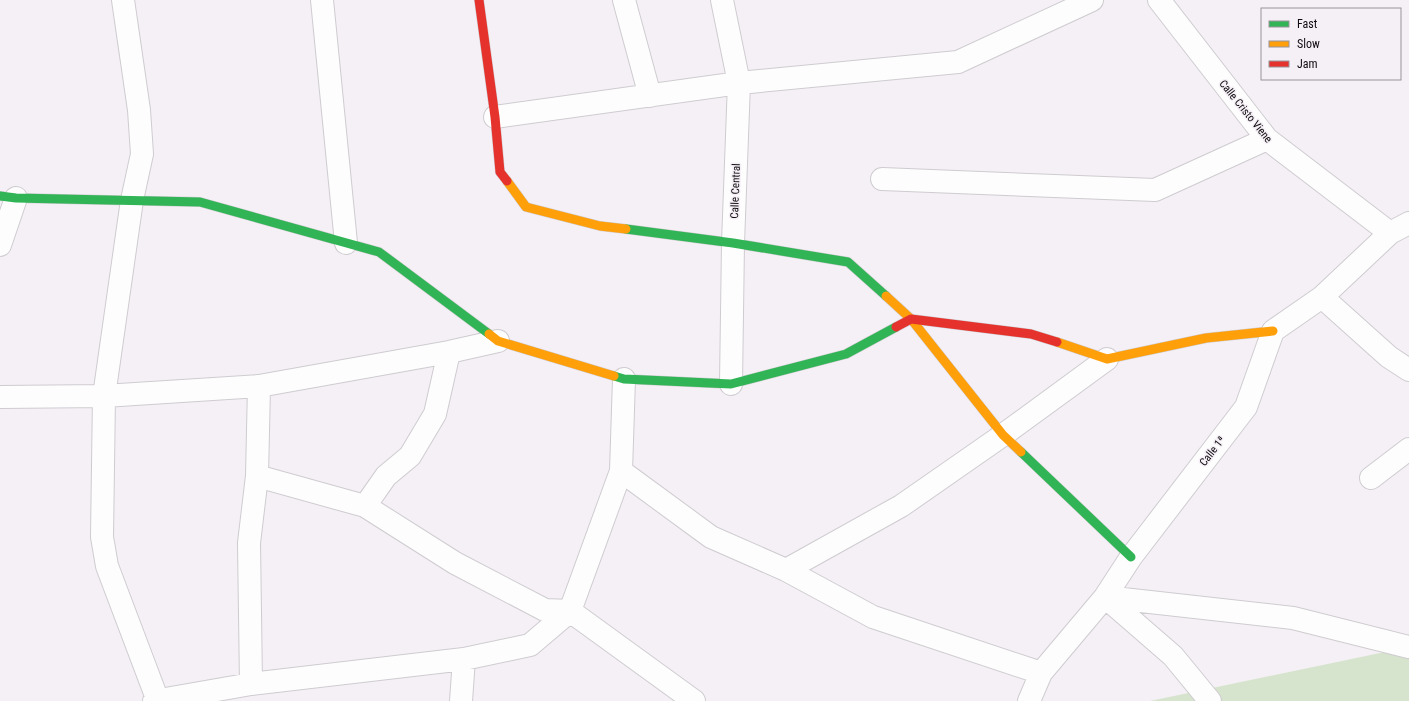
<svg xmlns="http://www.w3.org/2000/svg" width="1409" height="701" viewBox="0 0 1409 701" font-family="'Roboto Condensed',sans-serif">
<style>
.green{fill:#d7e4cd}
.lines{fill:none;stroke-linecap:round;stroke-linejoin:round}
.street-casing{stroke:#cfccd0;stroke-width:24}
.fast-casing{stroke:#cfccd0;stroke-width:10}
.slow-casing{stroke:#cfccd0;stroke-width:10}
.jam-casing{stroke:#cfccd0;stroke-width:10}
.street{stroke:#fdfdfe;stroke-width:22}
.fast{stroke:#30b455;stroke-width:9}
.slow{stroke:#ff9f0a;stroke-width:9}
.jam{stroke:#e5322d;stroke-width:9}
.labels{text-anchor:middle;stroke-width:3;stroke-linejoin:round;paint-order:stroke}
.street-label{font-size:11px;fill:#0d0b0d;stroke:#f5eff6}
</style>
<rect width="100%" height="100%" fill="#f4f0f5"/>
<path class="green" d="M1409,647V701H1150Z"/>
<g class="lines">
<defs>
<path id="street" d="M123,0L139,110L142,154L132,200L104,396L102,537L107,566L158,701
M322,0L346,243
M624,0L650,96
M722,0L739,83L733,243L731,384
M1159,0L1267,139L1390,233
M495,117L739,83L958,62L1092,0
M882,179L1155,190L1267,139
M0,245L16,198
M1322,297L1389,357L1409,370
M0,397L104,396L259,386L449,352L498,341
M621,471L711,537L786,570L873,617L1041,673
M257,476L365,506L455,563L545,610L570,611L621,471L624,379
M1371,478L1409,449
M365,506L386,476L410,456L435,414L449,352
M786,570L901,506L1003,435L1107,359
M1105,597L1293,618L1409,647
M1105,597L1173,656L1210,701
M251,684L249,543L257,476L259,386
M154,701L251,684L464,659L530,645L570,611L694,701
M461,701L464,659
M1029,701L1041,673L1105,597L1131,557L1246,407L1273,331L1322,297L1390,233L1409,223"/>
<path id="fast" d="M0,196L16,198L200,202L379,252L489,334
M626,229L733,243L848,262L886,296
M614,376L624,379L731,384L846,354L896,327
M1021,452L1131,557"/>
<path id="slow" d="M507,181L526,207L600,226L626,229
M886,296L911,319L1003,435L1021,452
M489,334L498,341L614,376
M1057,342L1107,359L1206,338L1273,331"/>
<path id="jam" d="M479,0L495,117L500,172L507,181
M896,327L911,319L1031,334L1057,342"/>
</defs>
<use href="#street" class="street-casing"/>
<use href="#fast" class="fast-casing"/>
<use href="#slow" class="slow-casing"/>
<use href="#jam" class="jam-casing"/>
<use href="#street" class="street"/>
<use href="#fast" class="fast"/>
<use href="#slow" class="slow"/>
<use href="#jam" class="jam"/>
</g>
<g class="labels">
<g class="street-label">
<text transform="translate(1246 111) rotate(51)" y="4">Calle Cristo Viene</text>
<text transform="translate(735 191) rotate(-88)" y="4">Calle Central</text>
<text transform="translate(1212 451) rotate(-52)" y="4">Calle 1ª</text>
</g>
</g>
<rect x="1261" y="8" width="140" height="72" fill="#f5eff6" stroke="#989499"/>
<rect x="1269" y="21" width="20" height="6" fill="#30b455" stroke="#989499"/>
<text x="1297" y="28" font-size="12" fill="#0d0b0d">Fast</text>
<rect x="1269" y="41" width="20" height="6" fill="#ff9f0a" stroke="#989499"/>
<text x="1297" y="48" font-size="12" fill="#0d0b0d">Slow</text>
<rect x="1269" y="61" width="20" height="6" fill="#e5322d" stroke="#989499"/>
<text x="1297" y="68" font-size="12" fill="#0d0b0d">Jam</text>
</svg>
